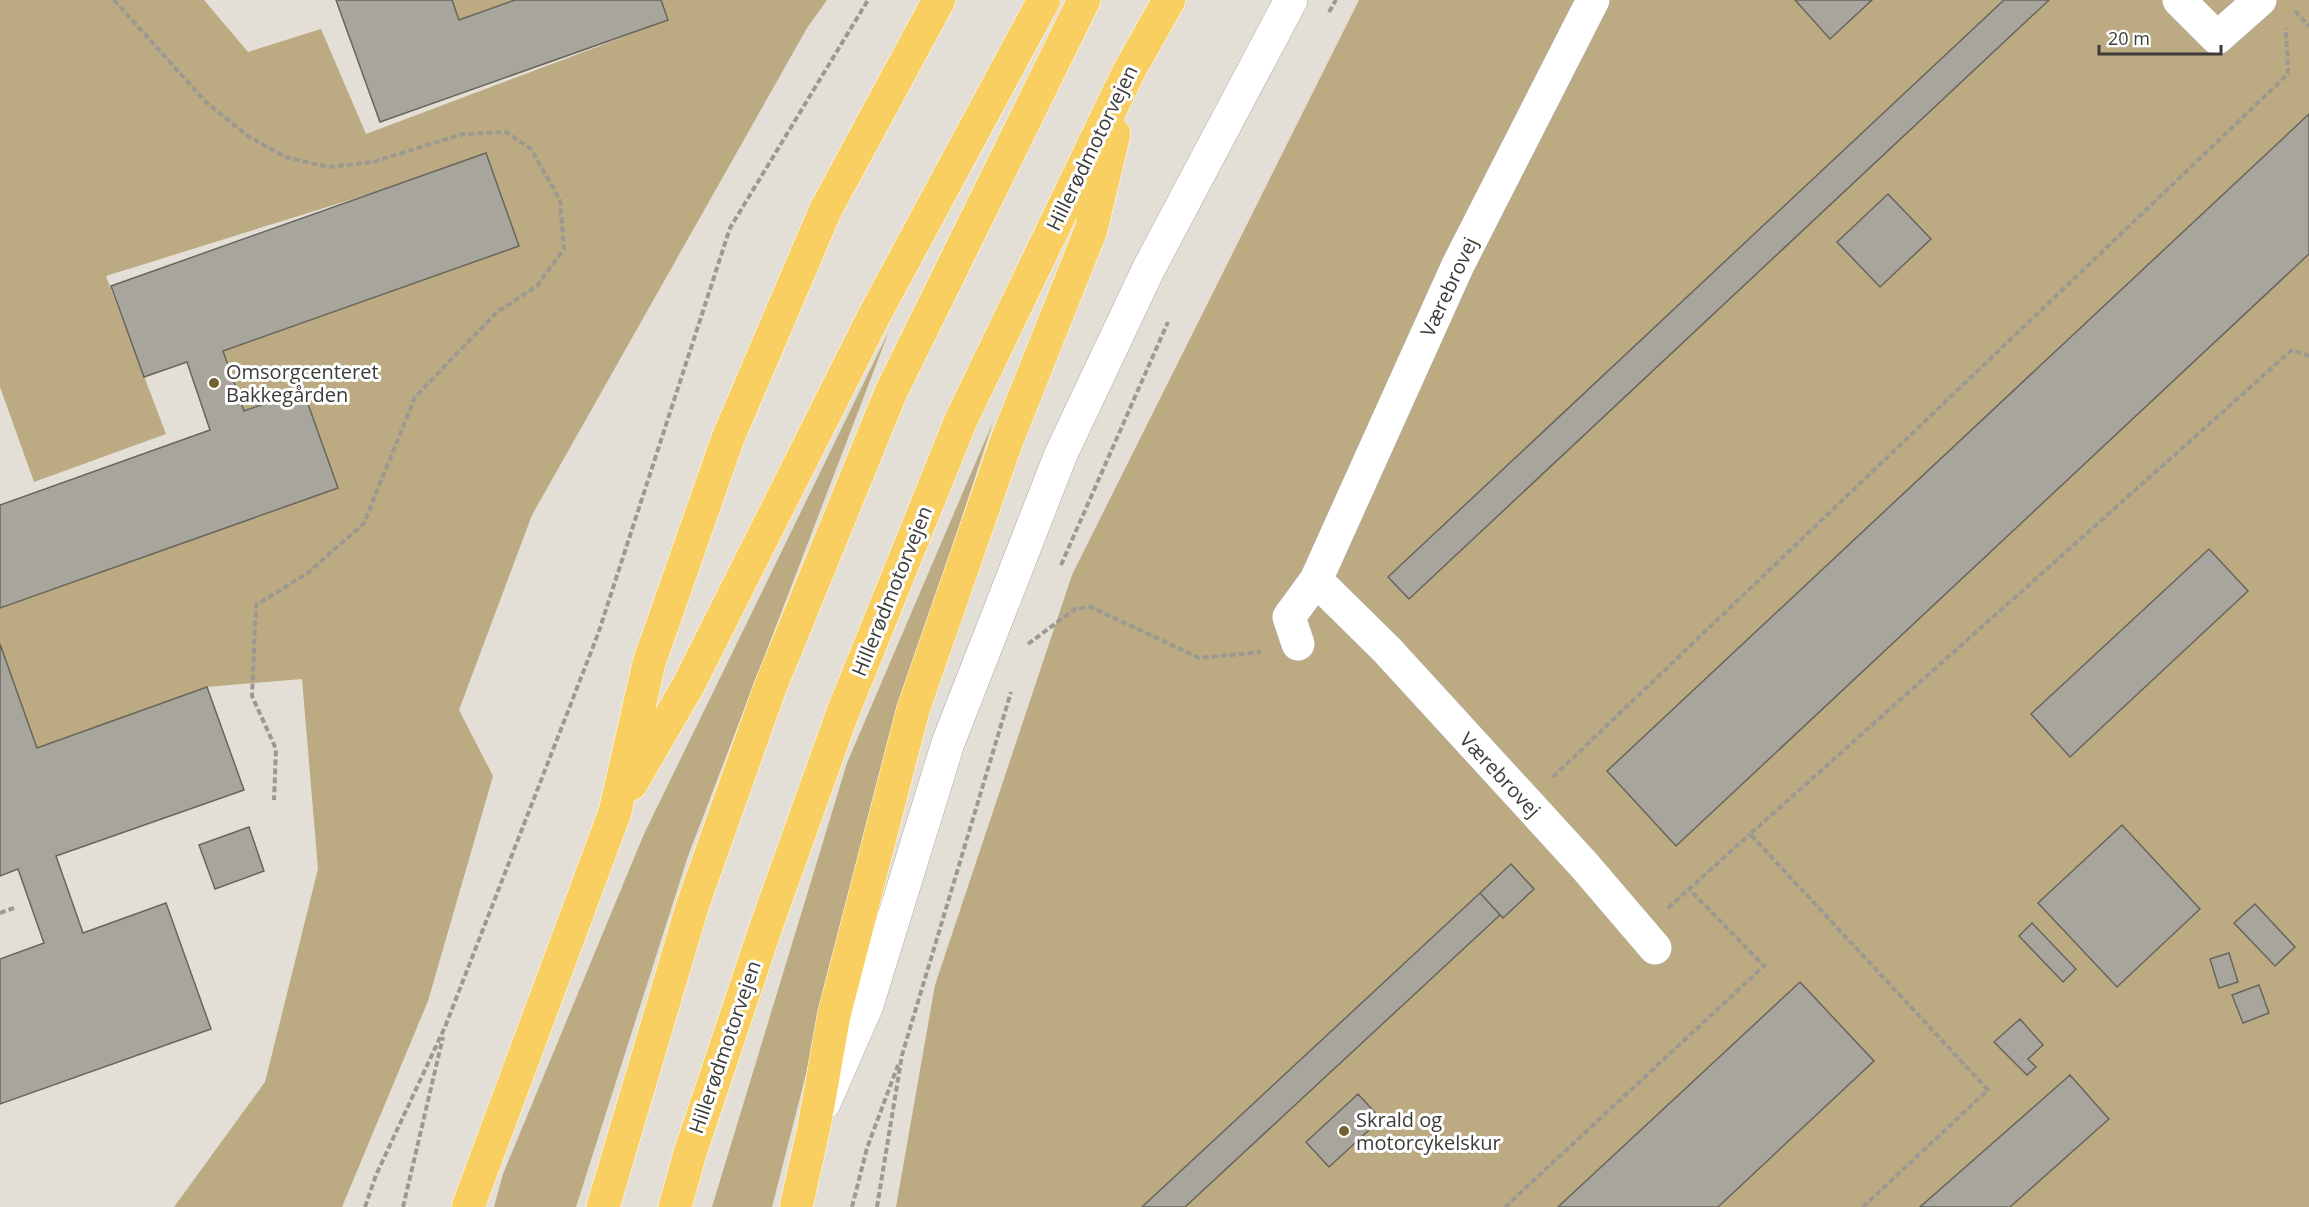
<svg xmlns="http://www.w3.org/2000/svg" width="2309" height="1207" viewBox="0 0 2309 1207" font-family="'Open Sans',sans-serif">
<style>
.green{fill:#bcab82}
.building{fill:#a8a59c;stroke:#68655d;stroke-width:1.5}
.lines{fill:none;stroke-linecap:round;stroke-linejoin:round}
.street-casing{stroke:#adaaa1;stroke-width:34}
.secondary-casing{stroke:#adaaa1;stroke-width:34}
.highway-casing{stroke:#fff;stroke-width:34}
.path{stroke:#9c9892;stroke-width:4;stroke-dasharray:6 3;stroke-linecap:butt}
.street{stroke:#fff;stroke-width:33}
.secondary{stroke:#fff;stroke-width:33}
.highway{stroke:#facf61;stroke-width:33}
.poi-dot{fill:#73602e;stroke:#fff;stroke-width:2}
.labels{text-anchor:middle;stroke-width:6;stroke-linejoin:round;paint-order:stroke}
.street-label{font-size:20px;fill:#3d3b37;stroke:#fff}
.poi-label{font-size:20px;fill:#3d3b37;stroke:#fff;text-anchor:start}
</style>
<rect width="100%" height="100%" fill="#e3dfd6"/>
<path class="green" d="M0,0H204L248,52L321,29L366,134L668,20L661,0H827L807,28L532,515L459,710L493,776L428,1001L342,1207H174L265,1082L318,869L302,679L207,687L37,748L0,644V608L338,488L303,390L244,411L223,351L519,246L486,153L369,194L106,276L166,434L34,482L0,387Z
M452,0H515L459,20Z
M1359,0H2309V1207H896L935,985L1072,575Z
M889,331L688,856L576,1207H494L503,1174L644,834Z
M993,422L899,711L772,1207H712L847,763Z"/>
<path class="building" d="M336,0H452L459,20L515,0H661L668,20L380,122Z
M1795,0H1872L1830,39Z
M2004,0H2049L1409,599L1388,577Z
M2309,114V254L1676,846L1607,771Z
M486,153L519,246L223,351L244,411L303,390L338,488L0,608V505L210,430L187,362L144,377L111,286Z
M1888,194L1931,239L1880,287L1837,242Z
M2209,549L2248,591L2070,757L2031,714Z
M0,644L37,748L207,687L244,790L56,856L83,933L166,903L211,1029L0,1104V959L44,943L18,869L0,876Z
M2122,825L2200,909L2117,987L2038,903Z
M249,827L264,871L215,889L199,845Z
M1511,864L1534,889L1503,918L1480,893Z
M1480,893L1500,915L1185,1207H1142Z
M2255,904L2295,947L2275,966L2234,923Z
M2032,923L2076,969L2063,982L2019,936Z
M2229,953L2238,982L2219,988L2210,959Z
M1800,982L1874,1061L1718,1207H1558Z
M2259,985L2269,1013L2243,1023L2232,995Z
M2020,1019L2043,1045L2028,1059L2036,1067L2027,1075L1994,1042Z
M2070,1075L2109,1119L2010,1207H1920Z
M1358,1094L1381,1119L1329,1167L1306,1142Z"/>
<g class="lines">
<defs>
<path id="street" d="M2179,0L2217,38L2260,0
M1316,580L1387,650L1584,865L1655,948
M1298,644L1289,617L1316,580L1458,265L1593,0"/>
<path id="secondary" d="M824,1103L867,1005L948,743L1061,454L1149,268L1291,0"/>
<path id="highway" d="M631,784L688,686L875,314L1044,0
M468,1207L615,812L649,663L728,438L826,209L939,0
M603,1207L693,904L770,688L891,392L1084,0
M675,1207L690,1153L767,924L843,712L961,420L1129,71L1169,0
M796,1207L814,1127L834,1015L913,710L1007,440L1091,230L1114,134"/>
</defs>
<use href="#street" class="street-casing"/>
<use href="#secondary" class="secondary-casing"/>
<use href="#highway" class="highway-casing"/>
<path class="path" d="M114,0L206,102L248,136L285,157L328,167L373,162L463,134L506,132L531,149L560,200L564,249L537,286L497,312L415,397L364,523L308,573L256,605L252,696L276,749L274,800
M2295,11L2309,26
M1329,12L1336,0
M1061,565L1168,322
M1028,644L1075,609L1091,607L1199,658L1261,652
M1553,777L2288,74L2286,28
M1668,908L1750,834
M0,913L14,908
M365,1207L376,1175L445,1027L598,634L730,228L868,0
M403,1207L443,1037
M852,1207L867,1148L898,1065
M877,1207L902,1055L1011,692
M1505,1207L1764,966L1689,889
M1863,1207L1988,1090L1750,834L2292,350L2309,356"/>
<use href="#street" class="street"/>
<use href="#secondary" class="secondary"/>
<use href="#highway" class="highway"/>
</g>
<g class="poi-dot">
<circle cx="214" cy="383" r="6"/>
<circle cx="1344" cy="1131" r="6"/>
</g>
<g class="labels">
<g class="street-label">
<text transform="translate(1092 148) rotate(-64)" y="7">Hillerødmotorvejen</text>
<text transform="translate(1449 287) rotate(-65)" y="7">Værebrovej</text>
<text transform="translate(892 591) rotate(-68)" y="7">Hillerødmotorvejen</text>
<text transform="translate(1500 775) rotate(47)" y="7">Værebrovej</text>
<text transform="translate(725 1047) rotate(-71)" y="7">Hillerødmotorvejen</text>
</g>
<g class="poi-label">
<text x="226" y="379">Omsorgcenteret<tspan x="226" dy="23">Bakkegården</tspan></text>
<text x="1356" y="1127">Skrald og<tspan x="1356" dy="23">motorcykelskur</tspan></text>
</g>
</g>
<path d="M2099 45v9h122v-9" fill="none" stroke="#3d3b37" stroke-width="3"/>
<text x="2108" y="45" font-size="18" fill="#3d3b37" stroke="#ffffff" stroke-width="4.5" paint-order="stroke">20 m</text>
</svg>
